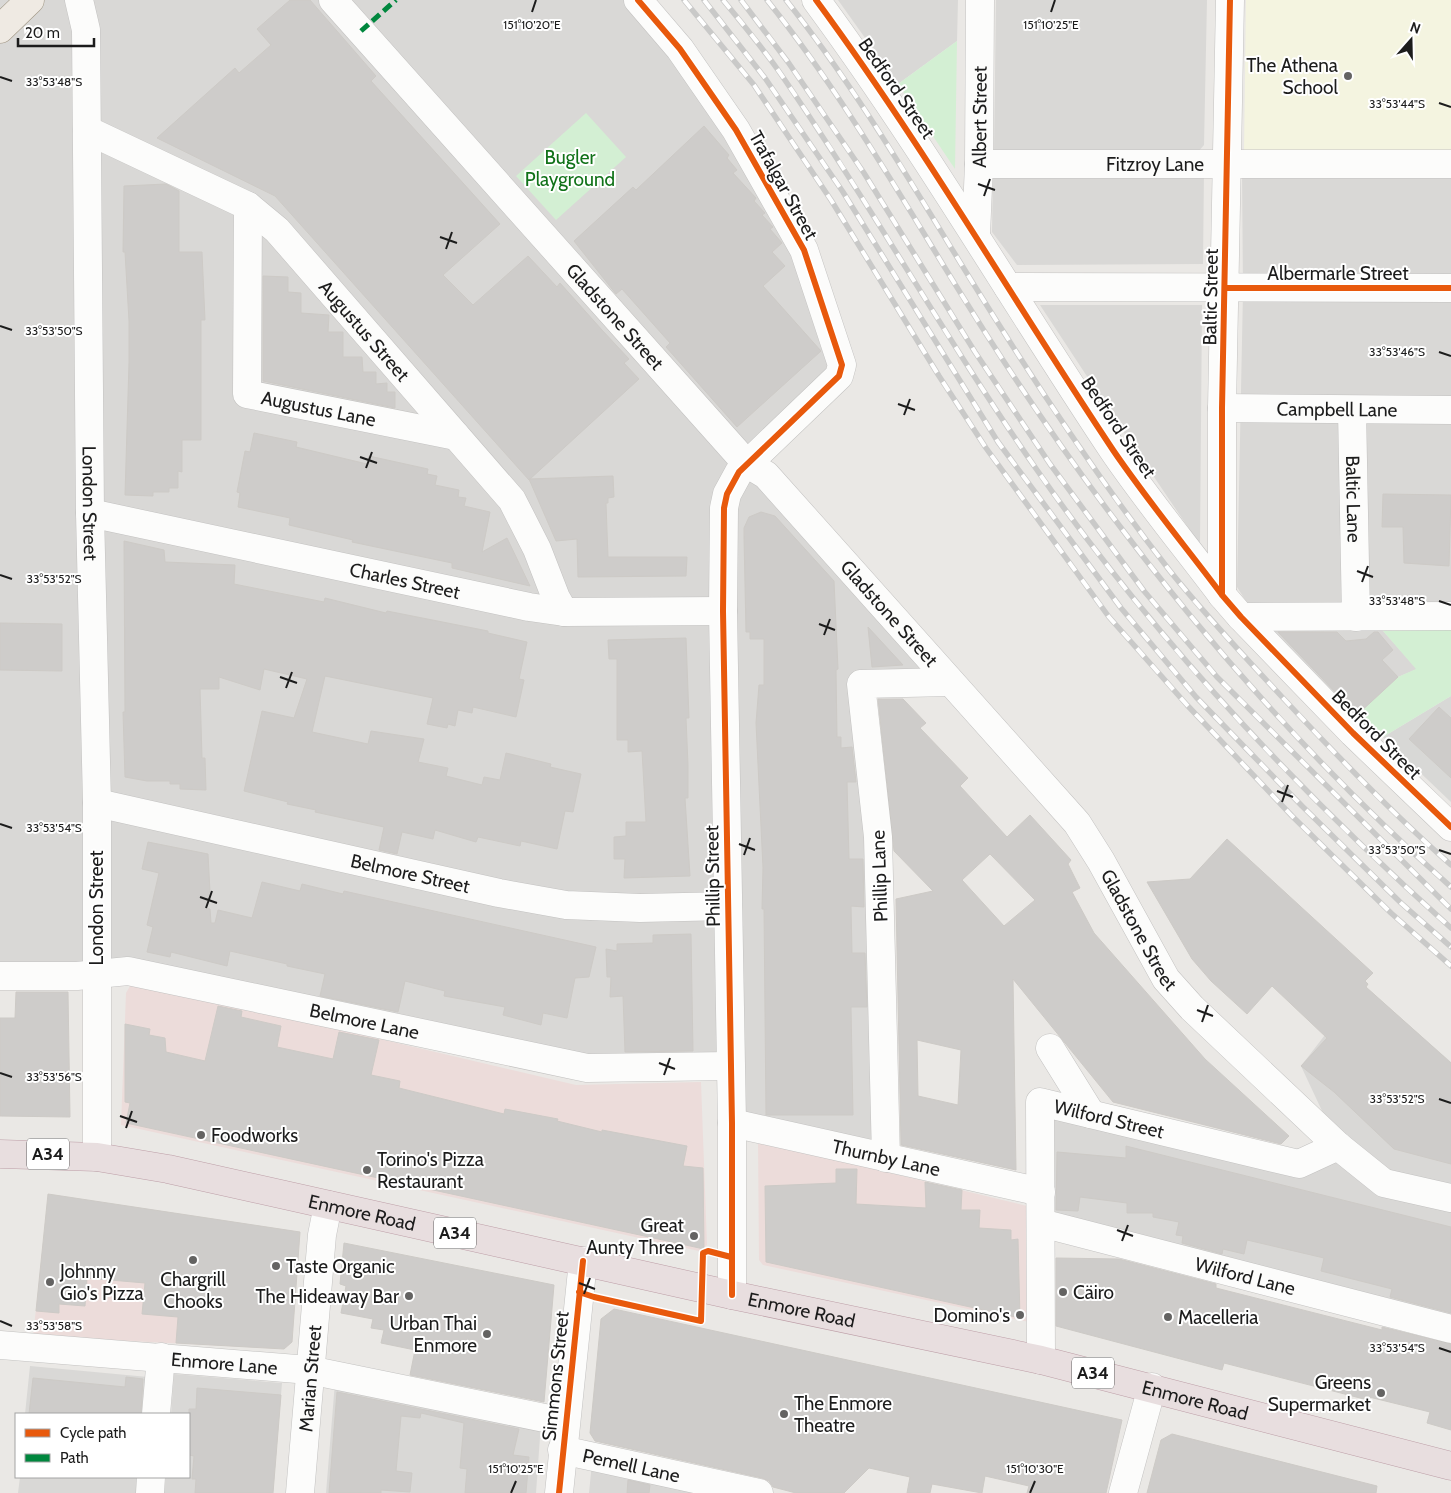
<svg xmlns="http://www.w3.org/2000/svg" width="1451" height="1493" viewBox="0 0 1451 1493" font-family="Cabin,sans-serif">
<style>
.residential{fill:#d9d8d6}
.commercial{fill:#ecdcda}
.education{fill:#f4f4e0}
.religious{fill:#d8d8d6}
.park{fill:#d3efd3}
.building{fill:#ceccca;stroke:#cdcac6;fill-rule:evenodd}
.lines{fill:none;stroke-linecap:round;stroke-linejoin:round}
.minor-casing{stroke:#c3c2c1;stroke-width:29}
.major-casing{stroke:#9f9583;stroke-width:29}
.highway-casing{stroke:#bd9ea7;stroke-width:29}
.minor{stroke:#fcfcfb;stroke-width:28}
.major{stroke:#efeae3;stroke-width:28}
.highway{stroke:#e8dedf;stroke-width:28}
.rail-casing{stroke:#c9c9c8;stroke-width:5.5}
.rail{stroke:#fff;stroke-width:4;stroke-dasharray:11;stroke-linecap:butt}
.quiet{stroke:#00873e;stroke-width:5;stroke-dasharray:10 5;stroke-linecap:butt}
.cycleway-casing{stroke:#fff;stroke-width:9}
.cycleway{stroke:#e8590c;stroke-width:6}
.ticks{fill:none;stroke:#1c1c1c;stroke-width:2}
.poi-dot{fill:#646362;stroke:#fff;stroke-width:2}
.labels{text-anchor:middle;stroke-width:4;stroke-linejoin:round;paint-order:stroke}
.shield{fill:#fff;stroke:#606060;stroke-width:1}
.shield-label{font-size:18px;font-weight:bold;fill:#1c1c1c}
.poi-label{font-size:19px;fill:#1c1c1c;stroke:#fff;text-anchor:start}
.street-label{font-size:19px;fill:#1c1c1c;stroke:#fff}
.park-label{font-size:19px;fill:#117219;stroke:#fff}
.ticks-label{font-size:12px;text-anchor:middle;fill:#1c1c1c;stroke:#fff;stroke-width:4;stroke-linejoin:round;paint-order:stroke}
</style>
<rect width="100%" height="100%" fill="#eae8e5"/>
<path class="residential" d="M0,0H638L736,130L842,365L747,463L950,682L862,684L886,1158L732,1123L730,1067L587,1068L128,971L0,976Z
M838,0H958L957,41L898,84Z
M996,0H1207L1204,145L1197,153L994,151Z
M1242,169L1451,170V615L1249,606L1237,587L1243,292Z
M993,170H1204L1203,264L1017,265L992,232Z
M1040,305H1202L1200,545L1123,431Z
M1377,624L1417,669L1398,677L1356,716L1269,625Z
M1368,989L1451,1062V1329L1041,1223L1040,1102L1299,1164L1338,1145L1301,1066L1328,1031Z
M30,1366L148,1377L145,1414H25Z
M174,1374L282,1383L273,1493H164L166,1477H189V1414H171Z
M335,1382L541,1423L536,1493H326Z
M592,1463L721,1493H589Z
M20,1477H140L139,1493H18Z"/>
<path class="commercial" d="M133,981L576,1085L701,1082L707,1245L699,1251L121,1125L126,993Z
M758,1141L1027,1206L1029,1322L763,1265L759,1260Z
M53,1195L300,1232L292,1342L284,1349L33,1336L48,1199Z"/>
<path class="education" d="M1246,0H1451V151L1244,153Z"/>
<path class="religious" d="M1451,696V802L1383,737Z"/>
<path class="park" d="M957,41L955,169L898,84Z
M586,113L626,157L556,220L516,176Z
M1377,624H1451V696L1383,737L1356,716L1398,677L1416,669Z"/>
<path class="building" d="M290,0H310L376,76L371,81L500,224L443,275L473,305L528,256L557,287L560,283L602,330L629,359L624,363L639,379L529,480L275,196L157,138L235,68L239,73L271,45L257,29Z
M704,126L729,155L727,158L737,170L733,173L756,198L754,201L765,213L762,215L773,227L770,229L782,243L772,252L785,266L763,286L821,351L737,427L666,347L670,343L622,289L616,294L574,241L633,187L636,190Z
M166,184L179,191V252H202L205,320H201V440H182V472L178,471V488H169V492H153V496L125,495L129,363V321L125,252H123L124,186Z
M263,276L288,277V292L301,293V313L329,315L328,332H343V357H362L363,372H376V384L387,383V392H395V408L263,381Z
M254,433L297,442L296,447L367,464L369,456L428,469L427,474L437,476L435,485L459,490L458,497L466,498L464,506L490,512L482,552L507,538L530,586L452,568V563L352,542L353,540L289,525L290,518L238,507L240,493L237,492L245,451L250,452Z
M613,476L614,497L608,498V503H606L608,557H687L686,576L578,577L577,539L556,541L529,479Z
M1383,494L1451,495L1449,566L1404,563L1403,527H1382Z
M761,512L775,516L834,581L838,669L836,670L837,737H841V748L852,747L856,782H847L849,859H863L864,907L851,906L852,953H865L867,1007H851L853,1115H766L764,909H762L763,868L756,723L759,685H764V639H750V632H746L744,536V528L749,517Z
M124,541L164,550L165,562L235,565L234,584L324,602L325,598L386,613L387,611L488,631V633L527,642L519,679L524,680L516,717L473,707L472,713L458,710L455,726L448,724L447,728L427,724L433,698L325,676L312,732L368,744L371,731L424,739L418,762L448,768L446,776L482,785L484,777L500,780L506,753L551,764L550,767L581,774L573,812L565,811L557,849L521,841L520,846L478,837L476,842L435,830L433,839L402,832L397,854L379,850L384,827L315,812L316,810L287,804L288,802L244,791L262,711L294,718L307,679L264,669L260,690L219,677V689H200L202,758H205L206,790L180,789V784H170V781H147L125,777L123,712H125Z
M0,623L62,624V671L0,670Z
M868,627L903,665L872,667Z
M1278,632H1337L1346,641L1366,639L1374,632H1378L1393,650L1382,660L1398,677L1357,715Z
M686,638L689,718H686L688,765V798H685L690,876L624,878L625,859H614V837L626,836V822H646L642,751L628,752V740H617V659H609L608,640Z
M878,699H903L926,723L920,728L968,778L960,786L1007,837L1030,815L1071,860L1068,864L1080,888L1072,892L1094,933L1205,1059L1289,1136L1281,1144L1113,1102L1013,979L1016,1170L901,1145L896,899L933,891L894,851ZM990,854L1035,900L1004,926L962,880ZM917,1040L961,1050L958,1105L918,1096Z
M1439,707L1451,718V778L1409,739Z
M1227,839L1373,973L1365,981L1368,984L1366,987L1451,1063V1164L1394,1149L1334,1092L1301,1066L1327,1038L1272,986L1247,1014L1211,981L1192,959L1147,882L1190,879Z
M148,842L208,854L210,892L206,908L210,909L211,923H215L218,910L252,918L262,882L300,891L302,884L343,894L344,891L596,947L589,977L575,978L567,1018L543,1013L541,1025L503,1015L505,1007L444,996L445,991L405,981L398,1012L320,996L325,974L287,966V964L230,951L227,966L171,952L170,957L147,952L153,927L147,925L159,873L142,869Z
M691,934L693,1051L625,1052L623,996L610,997L611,977H607L606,949L617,951V944L653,943V935Z
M16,992H68L70,1117L0,1116V1018H15Z
M218,1006L242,1011L241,1017L281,1026L277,1047L333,1059L339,1032L379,1040L371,1075L400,1081L399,1088L504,1114L505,1109L558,1119L557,1121L602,1132V1130L687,1146L683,1166L703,1168L704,1249L126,1123L130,1103L125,1102V1024L150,1029L149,1035L165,1038L166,1052L205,1061Z
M1126,1146L1451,1227V1313L1390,1297L1392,1289L1321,1271L1324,1258L1247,1240L1244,1254L1223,1249L1222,1254L1182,1243L1183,1236L1176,1235L1179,1222L1153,1217V1213H1127V1203L1080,1197L1078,1211L1056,1210L1057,1152L1126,1158Z
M836,1169H857L856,1204L926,1208L925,1182L962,1190L961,1210H980L979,1228L1011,1230V1240L1018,1239L1020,1318L766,1262L765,1186L836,1183Z
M48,1194L300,1232L292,1342L284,1349L176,1343L178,1317L142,1314L145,1283L87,1278L85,1306L59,1304V1313L36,1311Z
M344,1243L554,1285L544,1402L410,1375L415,1350L381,1343L384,1330L371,1328L373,1319L341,1313L346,1286L340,1284Z
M1056,1258L1119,1259L1216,1284V1288L1382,1330V1327L1451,1344V1430L1427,1423L1430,1412L1365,1396L1364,1399L1224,1363L1222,1370L1056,1326Z
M614,1309L1122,1420L1106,1493H1027L1029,1486L985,1476L982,1493L932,1484L930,1493H907L910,1477L869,1468L844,1493H796L773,1487L769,1481L762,1478L595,1441L590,1433L601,1319Z
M126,1377L143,1379L141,1414H29L33,1378L125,1387Z
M197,1388L281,1395L273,1493H195L196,1479H192L194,1456L189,1455V1409H196Z
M337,1392L519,1429L513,1455L529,1457L526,1493H465L467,1469L460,1468L464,1423L421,1413L420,1418L401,1416L396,1471L412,1473L410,1492L381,1490V1493H329Z
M1172,1434L1377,1486L1376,1493H1147L1161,1440Z
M628,1480L650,1485L649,1493H627Z"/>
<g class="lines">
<defs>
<g id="minor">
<path id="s1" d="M79,0L86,30L90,513L97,803V1157"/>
<path id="s2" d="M333,0L730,445L746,463L766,475L1077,823L1101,861L1166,979L1192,1008L1338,1146L1384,1183L1451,1198"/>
<path d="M638,0L680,49L736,130L804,250L842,365L839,376L739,472L727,494L724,508L723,611L732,1123V1295"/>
<path d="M816,0C923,145 1013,300 1113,450C1147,500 1186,547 1222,595L1241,617L1353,733L1451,827"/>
<path id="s3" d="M87,130L248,206L277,230L512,500L537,549L556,598L564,612"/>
<path id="s4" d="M979,164H1451"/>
<path id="s5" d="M248,206L247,394L456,436"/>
<path id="s6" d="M976,235L979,164L980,0"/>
<path d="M1008,287L1451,288"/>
<path id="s7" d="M1222,408L1451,410"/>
<path id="s8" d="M1352,410L1356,617"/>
<path id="s9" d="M90,513L529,607L564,612L723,611"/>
<path d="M1222,595V408L1230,0"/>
<path d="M1241,617L1451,616"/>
<path id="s10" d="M97,803L499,893L566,905L640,908L728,906"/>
<path id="s11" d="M0,976H77L128,971L587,1068L730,1066"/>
<path d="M1050,1048L1091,1114"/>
<path id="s12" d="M732,1123L1041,1192"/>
<path d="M886,1158L878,837L861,684L950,682"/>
<path id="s13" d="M1041,1223L1451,1329"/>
<path id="s14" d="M0,1345L309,1370L564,1422"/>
<path id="s15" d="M1041,1360L1040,1102L1299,1164L1338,1146"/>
<path d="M156,1414L161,1357"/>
<path id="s16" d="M562,1450L759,1493"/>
<path d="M150,1493L151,1477"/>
<path id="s17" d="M300,1493L322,1235L328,1205"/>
<path d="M559,1493L583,1261"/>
<path d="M1123,1493L1152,1387"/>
</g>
<path id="major" d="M0,29L30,0"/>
<g id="highway">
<path id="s18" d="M0,1154L97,1157L168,1169L732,1295L1041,1360L1451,1466"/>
</g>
</defs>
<use href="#minor" class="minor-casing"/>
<use href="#major" class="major-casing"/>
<use href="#highway" class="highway-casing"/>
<use href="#minor" class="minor"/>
<use href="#major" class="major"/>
<use href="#highway" class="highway"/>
<defs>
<path id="rail" d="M684,0L754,85L831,200L939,376L986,448L1109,617L1187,705L1292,816L1391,913L1451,966
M704,0L765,78L843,192L998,442L1121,608L1196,697L1302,806L1401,903L1451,947
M723,0C742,23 761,46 778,70C869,201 946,340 1037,470C1155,640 1297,790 1451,928
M741,0L788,62L864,173L975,352L1050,464L1144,591L1217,677L1451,909
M767,0C852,106 917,226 990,340C1119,541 1273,729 1451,887
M786,0C868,103 932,220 1003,331C1055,413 1110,494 1170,571C1205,615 1245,657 1283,698C1337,756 1392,813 1451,865"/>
</defs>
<use href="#rail" class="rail-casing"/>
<use href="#rail" class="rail"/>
<path class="quiet" d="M361,31L396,0"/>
<defs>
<path id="cycleway" d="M638,0L680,49L736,130L804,250L842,365L839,376L739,472L727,494L724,508L723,611L732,1123V1295
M816,0C923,145 1013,300 1113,450C1147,500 1186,547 1222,595L1241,617L1353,733L1451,827
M1226,288H1451
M1222,595V408L1230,0
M579,1292L594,1297L701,1321L703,1253L708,1251L731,1257
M559,1493L583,1261"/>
</defs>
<use href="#cycleway" class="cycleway-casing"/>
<use href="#cycleway" class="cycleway"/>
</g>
<path class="ticks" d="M532,12L536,0M1051,12L1055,0M0,77L12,81M1439,103L1451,107M978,184L995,190M984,196L990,179M440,237L457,243M446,249L452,232M0,326L12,330M1439,352L1451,356M898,404L915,410M904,415L910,399M360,457L377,463M366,468L372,452M1357,571L1373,577M0,575L12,579M1362,582L1368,566M1439,601L1451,605M819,624L835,630M824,635L830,619M280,677L297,683M286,688L292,672M1277,791L1293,797M1282,802L1288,785M0,824L12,828M739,844L755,850M1439,850L1451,854M744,855L750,838M200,897L217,903M206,908L212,891M1197,1010L1213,1016M1202,1022L1208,1005M659,1063L675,1069M0,1073L12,1077M664,1075L670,1058M1439,1099L1451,1103M120,1116L137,1122M126,1128L132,1111M1117,1230L1133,1236M1122,1241L1128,1225M579,1283L595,1289M584,1294L590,1278M0,1321L12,1326M1439,1348L1451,1352M511,1493L516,1481M1030,1493L1035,1481"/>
<g class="poi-dot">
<circle cx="1348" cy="76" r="5"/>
<circle cx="201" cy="1135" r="5"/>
<circle cx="367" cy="1170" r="5"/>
<circle cx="694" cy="1236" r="5"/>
<circle cx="193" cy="1260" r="5"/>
<circle cx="276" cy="1266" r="5"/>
<circle cx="50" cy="1282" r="5"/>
<circle cx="1063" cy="1292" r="5"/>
<circle cx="409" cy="1296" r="5"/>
<circle cx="1020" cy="1315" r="5"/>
<circle cx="1168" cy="1317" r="5"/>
<circle cx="487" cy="1334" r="5"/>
<circle cx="1381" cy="1393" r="5"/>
<circle cx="784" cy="1414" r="5"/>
</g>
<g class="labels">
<g class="shield">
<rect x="27" y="1138.5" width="42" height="31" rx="4"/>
<rect x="434" y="1217.5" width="42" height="31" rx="4"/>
<rect x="1072" y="1357.5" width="42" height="31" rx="4"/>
</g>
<g class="shield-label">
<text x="48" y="1160">A34</text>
<text x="455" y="1239">A34</text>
<text x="1093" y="1379">A34</text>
</g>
<g class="poi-label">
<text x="1338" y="72" text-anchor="end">The Athena<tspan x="1338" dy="22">School</tspan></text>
<text x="211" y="1142">Foodworks</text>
<text x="377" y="1166">Torino's Pizza<tspan x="377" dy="22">Restaurant</tspan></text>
<text x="684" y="1232" text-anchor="end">Great<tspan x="684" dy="22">Aunty Three</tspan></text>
<text x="286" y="1273">Taste Organic</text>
<text x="60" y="1278">Johnny<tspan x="60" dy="22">Gio's Pizza</tspan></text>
<text x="193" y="1286" text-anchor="middle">Chargrill<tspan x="193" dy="22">Chooks</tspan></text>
<text x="1073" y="1299">Cäiro</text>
<text x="399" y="1303" text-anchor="end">The Hideaway Bar</text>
<text x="1010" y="1322" text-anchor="end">Domino's</text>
<text x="1178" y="1324">Macelleria</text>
<text x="477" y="1330" text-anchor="end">Urban Thai<tspan x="477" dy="22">Enmore</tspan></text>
<text x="1371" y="1389" text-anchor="end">Greens<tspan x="1371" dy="22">Supermarket</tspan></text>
<text x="794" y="1410">The Enmore<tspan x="794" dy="22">Theatre</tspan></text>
</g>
<g class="street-label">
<text transform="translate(897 88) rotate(55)" y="7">Bedford Street</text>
<text dy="7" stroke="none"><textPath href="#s6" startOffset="118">Albert Street</textPath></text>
<text dy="7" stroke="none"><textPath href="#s4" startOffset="176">Fitzroy Lane</textPath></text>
<text transform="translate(784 185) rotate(61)" y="7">Trafalgar Street</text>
<text x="1338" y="280">Albermarle Street</text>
<text transform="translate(1210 297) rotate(-89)" y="7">Baltic Street</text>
<text dy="7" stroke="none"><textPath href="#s2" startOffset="424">Gladstone Street</textPath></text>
<text dy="7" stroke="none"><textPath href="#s3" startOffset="349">Augustus Street</textPath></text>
<text dy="7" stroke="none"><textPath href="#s5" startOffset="261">Augustus Lane</textPath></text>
<text dy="7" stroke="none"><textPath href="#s7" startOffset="115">Campbell Lane</textPath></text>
<text transform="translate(1119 427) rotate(56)" y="7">Bedford Street</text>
<text dy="7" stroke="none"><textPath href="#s8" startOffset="89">Baltic Lane</textPath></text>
<text dy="7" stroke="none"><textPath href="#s1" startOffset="504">London Street</textPath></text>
<text dy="7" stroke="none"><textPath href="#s9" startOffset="322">Charles Street</textPath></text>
<text dy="7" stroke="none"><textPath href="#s2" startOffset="829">Gladstone Street</textPath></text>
<text transform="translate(1377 734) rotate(45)" y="7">Bedford Street</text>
<text dy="7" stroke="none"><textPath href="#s10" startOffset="321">Belmore Street</textPath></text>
<text transform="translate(712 876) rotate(-91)" y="7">Phillip Street</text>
<text transform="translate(879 876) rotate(-92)" y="7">Phillip Lane</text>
<text transform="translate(96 908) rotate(-90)" y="7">London Street</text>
<text dy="7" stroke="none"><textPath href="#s2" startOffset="1234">Gladstone Street</textPath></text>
<text dy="7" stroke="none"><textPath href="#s11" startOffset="370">Belmore Lane</textPath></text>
<text dy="7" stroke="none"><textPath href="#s15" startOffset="329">Wilford Street</textPath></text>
<text dy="7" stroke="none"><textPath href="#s12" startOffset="158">Thurnby Lane</textPath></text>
<text dy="7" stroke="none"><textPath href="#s18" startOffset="368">Enmore Road</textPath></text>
<text dy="7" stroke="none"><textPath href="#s13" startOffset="211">Wilford Lane</textPath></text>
<text dy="7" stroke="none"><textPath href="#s18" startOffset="818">Enmore Road</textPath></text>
<text dy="7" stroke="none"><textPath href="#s14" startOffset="225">Enmore Lane</textPath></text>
<text transform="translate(555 1376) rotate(-84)" y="7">Simmons Street</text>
<text dy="7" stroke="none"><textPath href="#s17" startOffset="115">Marian Street</textPath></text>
<text dy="7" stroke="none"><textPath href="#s18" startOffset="1222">Enmore Road</textPath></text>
<text dy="7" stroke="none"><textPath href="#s16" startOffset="71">Pemell Lane</textPath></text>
</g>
<g class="park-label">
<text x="570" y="164">Bugler<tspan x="570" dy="22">Playground</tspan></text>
</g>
</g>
<g class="ticks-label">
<text x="532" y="29">151°10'20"E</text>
<text x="1051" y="29">151°10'25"E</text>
<text x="54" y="86">33°53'48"S</text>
<text x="1397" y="108">33°53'44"S</text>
<text x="54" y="335">33°53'50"S</text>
<text x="1397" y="356">33°53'46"S</text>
<text x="54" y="583">33°53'52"S</text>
<text x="1397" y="605">33°53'48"S</text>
<text x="54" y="832">33°53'54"S</text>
<text x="1397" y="854">33°53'50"S</text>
<text x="54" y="1081">33°53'56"S</text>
<text x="1397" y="1103">33°53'52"S</text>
<text x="54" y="1330">33°53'58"S</text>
<text x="1397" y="1352">33°53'54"S</text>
<text x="516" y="1473">151°10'25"E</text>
<text x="1035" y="1473">151°10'30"E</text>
</g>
<rect x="15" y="1413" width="175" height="65" fill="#ffffff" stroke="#a4a4a4"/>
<rect x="25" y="1429" width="25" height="8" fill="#e8590c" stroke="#a4a4a4"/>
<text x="60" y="1438" font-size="15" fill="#1c1c1c">Cycle path</text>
<rect x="25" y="1454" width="25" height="8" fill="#00873e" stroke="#a4a4a4"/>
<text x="60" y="1463" font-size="15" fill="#1c1c1c">Path</text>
<g transform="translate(1411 40) rotate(20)" stroke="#ffffff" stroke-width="4" paint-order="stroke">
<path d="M0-4L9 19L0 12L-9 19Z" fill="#1c1c1c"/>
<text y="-8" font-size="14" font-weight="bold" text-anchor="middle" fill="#1c1c1c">N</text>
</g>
<path d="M18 38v8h76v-8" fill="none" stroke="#1c1c1c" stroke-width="2.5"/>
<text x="25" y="38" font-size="15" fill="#1c1c1c" stroke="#ffffff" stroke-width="4" paint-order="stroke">20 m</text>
</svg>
